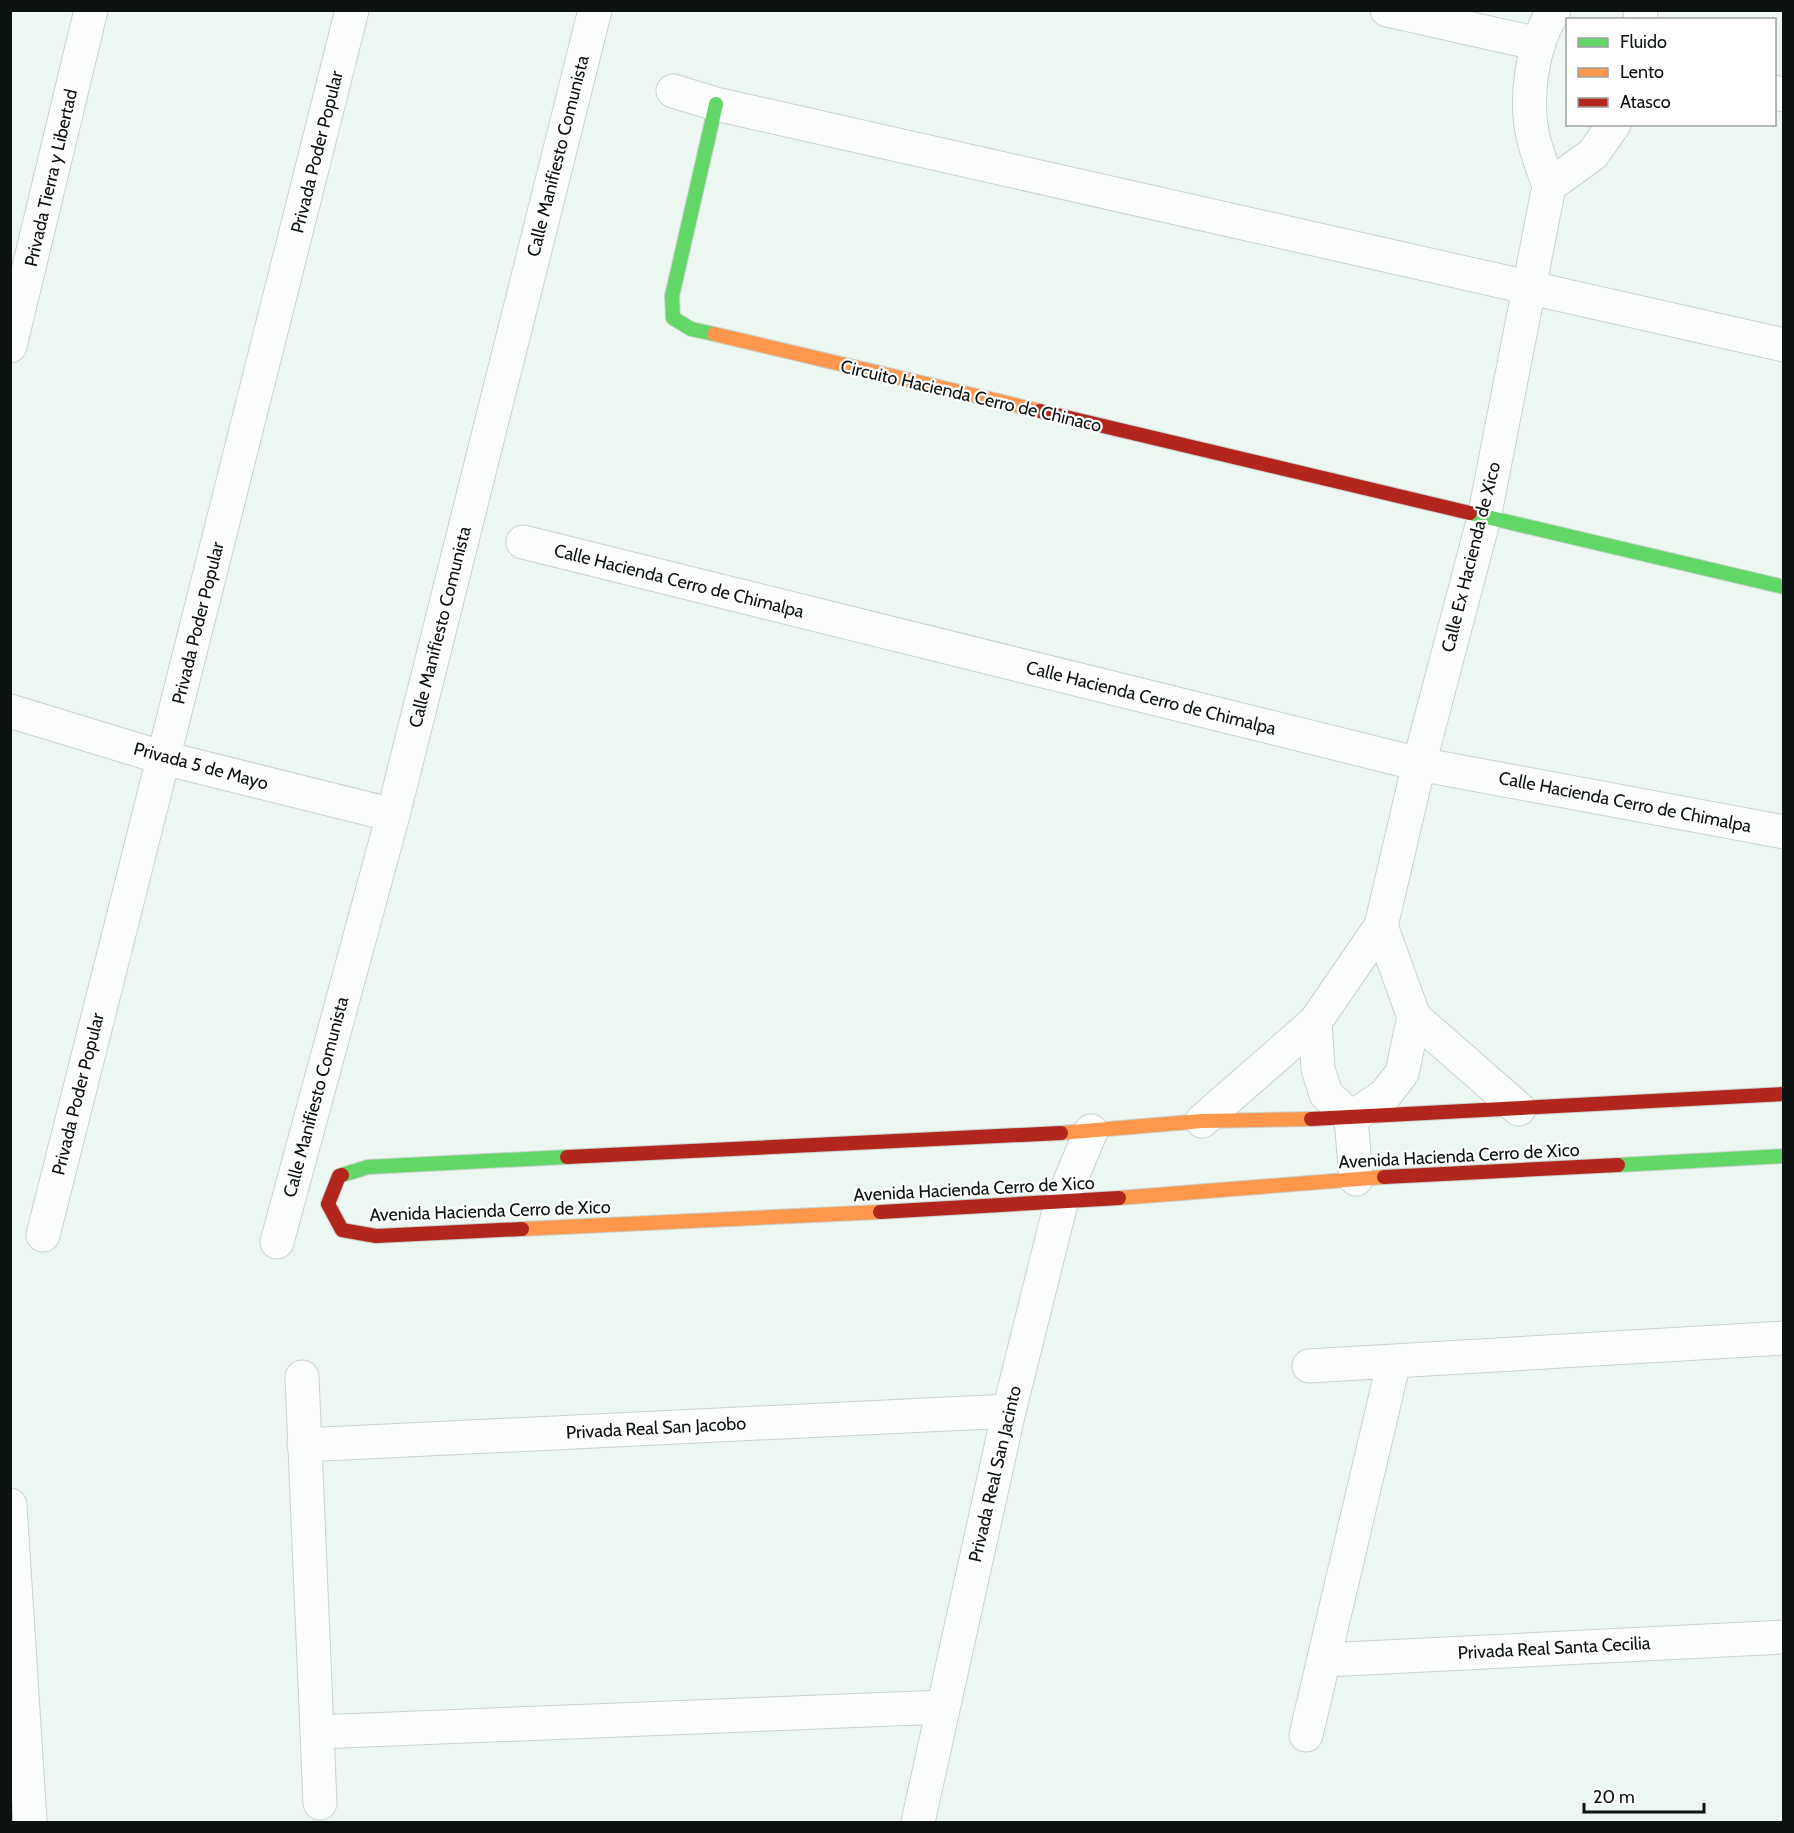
<svg xmlns="http://www.w3.org/2000/svg" width="1794" height="1833" viewBox="0 0 1794 1833" font-family="Cabin,sans-serif">
<style>
.lines{fill:none;stroke-linecap:round;stroke-linejoin:round}
.street-casing{stroke:#cad2ce;stroke-width:35}
.fast-casing{stroke:#cad2ce;stroke-width:16}
.slow-casing{stroke:#cad2ce;stroke-width:16}
.jam-casing{stroke:#cad2ce;stroke-width:16}
.street{stroke:#fcfefd;stroke-width:33}
.fast{stroke:#63d668;stroke-width:14}
.slow{stroke:#ff974d;stroke-width:14}
.jam{stroke:#b3261e;stroke-width:14}
.labels{text-anchor:middle;stroke-width:4.5;stroke-linejoin:round;paint-order:stroke}
.street-label{font-size:18px;fill:#0b120f;stroke:#fff}
</style>
<rect width="100%" height="100%" fill="#ecf7f2"/>
<g class="lines">
<defs>
<path id="street" d="M1387,10L1539,44
M1640,10L1641,20
M673,91L716,104L1784,345
M1774,92L1784,95
M1549,186L1593,154L1614,124
M10,346L91,10
M523,542L1419,764L1784,832
M10,711L164,758L393,815
M1381,926L1414,1017L1519,1109
M1315,1022L1318,1069L1326,1094L1351,1118L1356,1179
M1351,1118L1385,1095L1402,1073L1414,1017
M1202,1121L1315,1022L1381,926L1419,764L1484,518L1549,186C1544,171 1538,156 1534,141C1524,101 1531,46 1554,10
M43,1235L352,10
M277,1242L393,815L595,10
M1309,1366L1784,1338
M302,1377L320,1803
M304,1445L1009,1411
M10,1505L30,1822
M1324,1660L1784,1637
M317,1732L943,1707
M1306,1735L1394,1361
M918,1822L1009,1411L1061,1203L1091,1131"/>
<path id="fast" d="M714,334L691,329L673,318L672,296L716,104
M1470,513L1784,587
M1618,1165L1784,1156
M342,1175L368,1167L567,1157"/>
<path id="slow" d="M714,334L1040,411
M1061,1133L1202,1121L1311,1119
M1119,1198L1384,1177
M522,1229L880,1212"/>
<path id="jam" d="M1040,411L1470,513
M1311,1119L1784,1094
M567,1157L1061,1133
M342,1175L339,1176L328,1204L342,1230L376,1236L522,1229
M1384,1177L1618,1165
M880,1212L1119,1198"/>
</defs>
<use href="#street" class="street-casing"/>
<use href="#fast" class="fast-casing"/>
<use href="#slow" class="slow-casing"/>
<use href="#jam" class="jam-casing"/>
<use href="#street" class="street"/>
<use href="#fast" class="fast"/>
<use href="#slow" class="slow"/>
<use href="#jam" class="jam"/>
</g>
<g class="labels">
<g class="street-label">
<text transform="translate(317 152) rotate(-76)" y="6">Privada Poder Popular</text>
<text transform="translate(558 156) rotate(-76)" y="6">Calle Manifiesto Comunista</text>
<text transform="translate(51 178) rotate(-77)" y="6">Privada Tierra y Libertad</text>
<text transform="translate(971 396) rotate(13)" y="6">Circuito Hacienda Cerro de Chinaco</text>
<text transform="translate(1471 557) rotate(-76)" y="6">Calle Ex Hacienda de Xico</text>
<text transform="translate(679 581) rotate(14)" y="6">Calle Hacienda Cerro de Chimalpa</text>
<text transform="translate(198 623) rotate(-76)" y="6">Privada Poder Popular</text>
<text transform="translate(440 627) rotate(-76)" y="6">Calle Manifiesto Comunista</text>
<text transform="translate(1151 698) rotate(14)" y="6">Calle Hacienda Cerro de Chimalpa</text>
<text transform="translate(201 766) rotate(15)" y="6">Privada 5 de Mayo</text>
<text transform="translate(1625 802) rotate(11)" y="6">Calle Hacienda Cerro de Chimalpa</text>
<text transform="translate(78 1094) rotate(-76)" y="6">Privada Poder Popular</text>
<text transform="translate(316 1097) rotate(-75)" y="6">Calle Manifiesto Comunista</text>
<text transform="translate(1459 1156) rotate(-3)" y="6">Avenida Hacienda Cerro de Xico</text>
<text transform="translate(974 1189) rotate(-3)" y="6">Avenida Hacienda Cerro de Xico</text>
<text transform="translate(490 1211) rotate(-2)" y="6">Avenida Hacienda Cerro de Xico</text>
<text transform="translate(656 1428) rotate(-3)" y="6">Privada Real San Jacobo</text>
<text transform="translate(995 1474) rotate(-77)" y="6">Privada Real San Jacinto</text>
<text transform="translate(1554 1648) rotate(-3)" y="6">Privada Real Santa Cecilia</text>
</g>
</g>
<rect width="1794" height="1833" fill="none" stroke="#0b120f" stroke-width="24"/>
<rect x="1566" y="18" width="210" height="108" fill="#ffffff" stroke="#9da09f" stroke-width="1.5"/>
<rect x="1578" y="38" width="30" height="9" fill="#63d668" stroke="#9da09f" stroke-width="1.5"/>
<text x="1620" y="48" font-size="18" fill="#0b120f">Fluido</text>
<rect x="1578" y="68" width="30" height="9" fill="#ff974d" stroke="#9da09f" stroke-width="1.5"/>
<text x="1620" y="78" font-size="18" fill="#0b120f">Lento</text>
<rect x="1578" y="98" width="30" height="9" fill="#b3261e" stroke="#9da09f" stroke-width="1.5"/>
<text x="1620" y="108" font-size="18" fill="#0b120f">Atasco</text>
<path d="M1584 1803v9h120v-9" fill="none" stroke="#0b120f" stroke-width="3"/>
<text x="1593" y="1803" font-size="18" fill="#0b120f" stroke="#ffffff" stroke-width="4.5" paint-order="stroke">20 m</text>
</svg>
